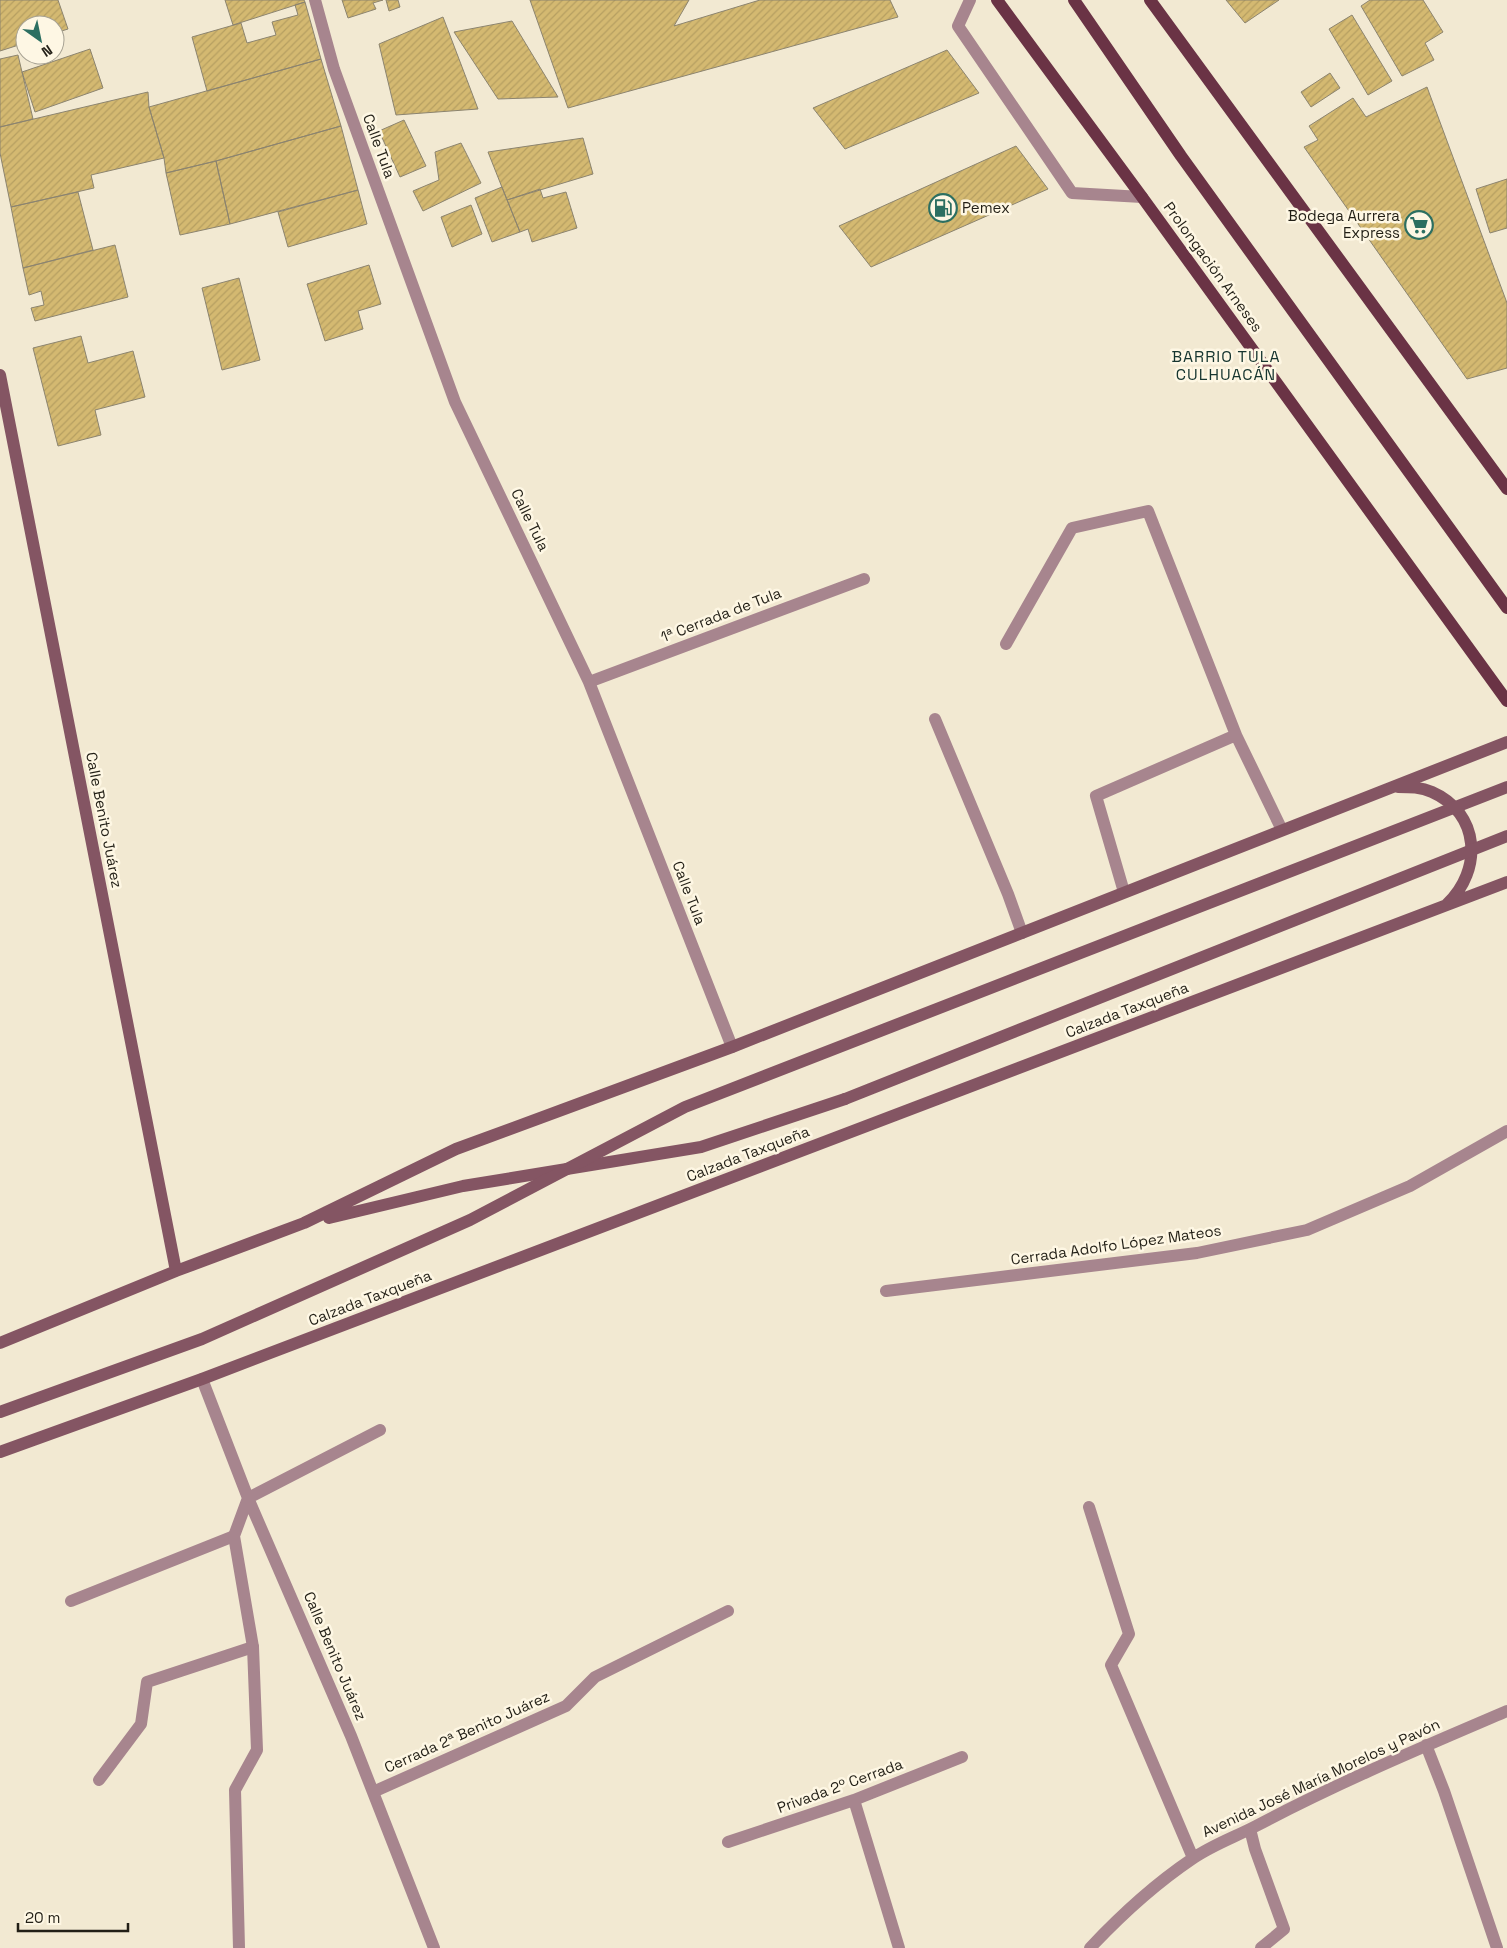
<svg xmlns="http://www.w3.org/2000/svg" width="1507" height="1948" viewBox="0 0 1507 1948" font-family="'Space Grotesk',sans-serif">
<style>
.building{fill:url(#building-hatch);stroke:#8c846f}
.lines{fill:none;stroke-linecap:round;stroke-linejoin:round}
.lane{stroke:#a7858e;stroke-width:12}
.street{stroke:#a7858e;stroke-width:12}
.secondary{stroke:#845563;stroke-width:12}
.primary{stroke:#6a3345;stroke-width:12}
.secondary-bridge{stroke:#845563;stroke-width:12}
.labels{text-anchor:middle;stroke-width:5;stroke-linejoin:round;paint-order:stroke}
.street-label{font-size:15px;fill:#221f16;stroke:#fef7e4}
.poi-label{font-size:15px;fill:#221f16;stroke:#fef7e4;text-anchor:start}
.neighbourhood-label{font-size:16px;letter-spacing:1px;fill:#16352f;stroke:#fef7e4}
</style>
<defs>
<pattern id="building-hatch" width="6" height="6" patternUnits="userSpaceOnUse" patternTransform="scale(1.25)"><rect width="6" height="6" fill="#d4b971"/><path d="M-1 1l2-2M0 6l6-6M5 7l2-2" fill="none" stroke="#b69f61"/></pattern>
</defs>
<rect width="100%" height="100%" fill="#f2e9d2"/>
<path class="building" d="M0,0H58L68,29L55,33V25H25V43L0,51Z
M225,0H304L305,2L233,25Z
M342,0H383L373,3L376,9L348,18Z
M386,0H398L400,7L389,11Z
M530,0H689L674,26L760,0H890L898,17L568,108Z
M1226,0H1279L1245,23Z
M1370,0H1423L1443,32L1425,43L1434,60L1402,76L1361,6Z
M305,2L321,59L207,91L192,37L241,23L247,43L276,35L272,22L298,15L295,5Z
M1352,15L1392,81L1368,95L1329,29Z
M443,17L478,109L396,115L379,44Z
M512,21L558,97L498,99L454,32Z
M90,49L103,88L35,112L22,72Z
M947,50L979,93L845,149L813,108Z
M18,55L33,119L0,127V59Z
M321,59L341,126L216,161L166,173L164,158L149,107Z
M1330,73L1340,88L1311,107L1301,92Z
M1427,87L1507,303V368L1467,379L1304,147L1318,140L1309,126L1353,98L1366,117Z
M148,92L149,107L164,158L91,175L94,188L11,207L0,153V127Z
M404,120L426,166L400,177L379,131Z
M341,126L358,190L230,224L216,161Z
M583,138L593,174L507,200L488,152Z
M461,143L481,183L423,211L413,191L439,180L435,152Z
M1016,146L1048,189L871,267L839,226Z
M216,161L230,224L180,235L166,173Z
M1507,179V228L1490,233L1476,189Z
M502,187L520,232L492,242L475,198Z
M540,189L543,198L566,192L577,228L532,242L528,229L520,232L507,200Z
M358,190L367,224L288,247L278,212Z
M78,192L93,250L23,268L11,207Z
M471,205L482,234L452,247L441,217Z
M115,245L128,297L35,321L31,308L44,305L41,291L29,295L23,268Z
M369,265L381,304L358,311L363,329L325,341L307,284Z
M239,278L260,360L222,370L202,288Z
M81,336L88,363L133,351L145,397L95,410L101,435L58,446L33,348Z"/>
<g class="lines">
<path class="lane" d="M970,0L958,26L1072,193L1142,197
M1006,644L1072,528L1148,511L1236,735
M935,719L1008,894L1022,933
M1124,892L1096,796L1236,735L1282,830
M71,1601L234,1536
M99,1780L141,1724L147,1682L253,1647"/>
<path class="street" d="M315,0L334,69L455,402L589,682L732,1047
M589,682L864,579
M886,1291L1197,1253L1307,1230L1410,1186L1507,1131
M202,1379L248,1498L351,1736L434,1948
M1089,1507L1129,1634L1111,1665L1193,1858
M1426,1745L1444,1791L1497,1948
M373,1792L566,1706L595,1677L728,1611
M854,1800L899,1948
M1250,1829L1255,1849L1284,1929L1261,1948
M728,1842L854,1800L962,1757
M239,1948L235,1790L257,1750L253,1647L234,1536L248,1498L380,1430
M1090,1948C1121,1915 1155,1884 1192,1859C1212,1845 1235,1837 1256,1826C1337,1783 1423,1747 1507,1711"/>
<path class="secondary" d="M0,375L176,1271
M1398,787C1410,787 1421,787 1432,792C1480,813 1483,870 1447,904
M329,1218L463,1186L701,1147L845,1099
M0,1343L176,1271L304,1223L456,1149L732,1047L1507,742
M0,1452L202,1379L1507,882"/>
<path class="primary" d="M997,0L1142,197L1507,701
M1074,0L1181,156L1507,608
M1150,0L1507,489"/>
<path class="secondary-bridge" d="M845,1099L1507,836
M0,1412L202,1339L470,1220L685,1107L1507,787"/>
</g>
<defs>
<symbol id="fuel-ring" viewBox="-11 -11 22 22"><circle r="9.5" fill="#fef7e4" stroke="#2c6f61" stroke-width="1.5"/><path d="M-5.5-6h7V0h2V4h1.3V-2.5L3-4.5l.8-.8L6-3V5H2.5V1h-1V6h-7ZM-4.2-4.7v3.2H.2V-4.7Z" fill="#2c6f61"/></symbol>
<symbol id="supermarket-ring" viewBox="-11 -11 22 22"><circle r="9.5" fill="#fef7e4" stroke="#2c6f61" stroke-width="1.5"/><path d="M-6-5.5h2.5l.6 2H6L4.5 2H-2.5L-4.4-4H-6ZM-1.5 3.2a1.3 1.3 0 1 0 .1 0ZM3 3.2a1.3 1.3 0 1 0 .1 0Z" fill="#2c6f61"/></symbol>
</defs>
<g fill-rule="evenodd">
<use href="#fuel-ring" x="927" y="192" width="32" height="32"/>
<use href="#supermarket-ring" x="1403" y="209" width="32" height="32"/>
</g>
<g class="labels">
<g class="street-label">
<text transform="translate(379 146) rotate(70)" y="5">Calle Tula</text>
<text transform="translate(1213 267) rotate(54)" y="5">Prolongación Arneses</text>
<text transform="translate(530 520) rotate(64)" y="5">Calle Tula</text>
<text transform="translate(721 615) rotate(-21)" y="5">1ª Cerrada de Tula</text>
<text transform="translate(104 820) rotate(79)" y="5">Calle Benito Juárez</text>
<text transform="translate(689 893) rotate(69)" y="5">Calle Tula</text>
<text transform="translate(1127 1010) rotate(-21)" y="5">Calzada Taxqueña</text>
<text transform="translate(748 1154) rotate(-21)" y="5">Calzada Taxqueña</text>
<text transform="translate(1116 1245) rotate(-8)" y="5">Cerrada Adolfo López Mateos</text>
<text transform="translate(370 1298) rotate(-21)" y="5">Calzada Taxqueña</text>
<text transform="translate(335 1656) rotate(67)" y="5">Calle Benito Juárez</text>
<text transform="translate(467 1732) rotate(-24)" y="5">Cerrada 2ª Benito Juárez</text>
<text transform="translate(1321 1778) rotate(-25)" y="5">Avenida José María Morelos y Pavón</text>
<text transform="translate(840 1786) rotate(-20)" y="5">Privada 2º Cerrada</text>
</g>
<g class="poi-label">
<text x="962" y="213">Pemex</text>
<text x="1400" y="221" text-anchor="end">Bodega Aurrera<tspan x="1400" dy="17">Express</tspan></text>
</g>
<g class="neighbourhood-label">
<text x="1226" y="362">BARRIO TULA<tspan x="1226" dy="18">CULHUACÁN</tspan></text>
</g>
</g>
<g transform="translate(40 40) rotate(147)"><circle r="24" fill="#fef7e4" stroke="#a6a192"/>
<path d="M0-4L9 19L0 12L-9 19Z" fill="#2c6f61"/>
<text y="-8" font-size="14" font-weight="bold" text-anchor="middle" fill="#221f16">N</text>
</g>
<path d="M18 1923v8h110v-8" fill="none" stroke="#221f16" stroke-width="2.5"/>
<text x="25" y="1923" font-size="15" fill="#221f16" stroke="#fef7e4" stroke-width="4" paint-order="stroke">20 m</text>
</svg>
